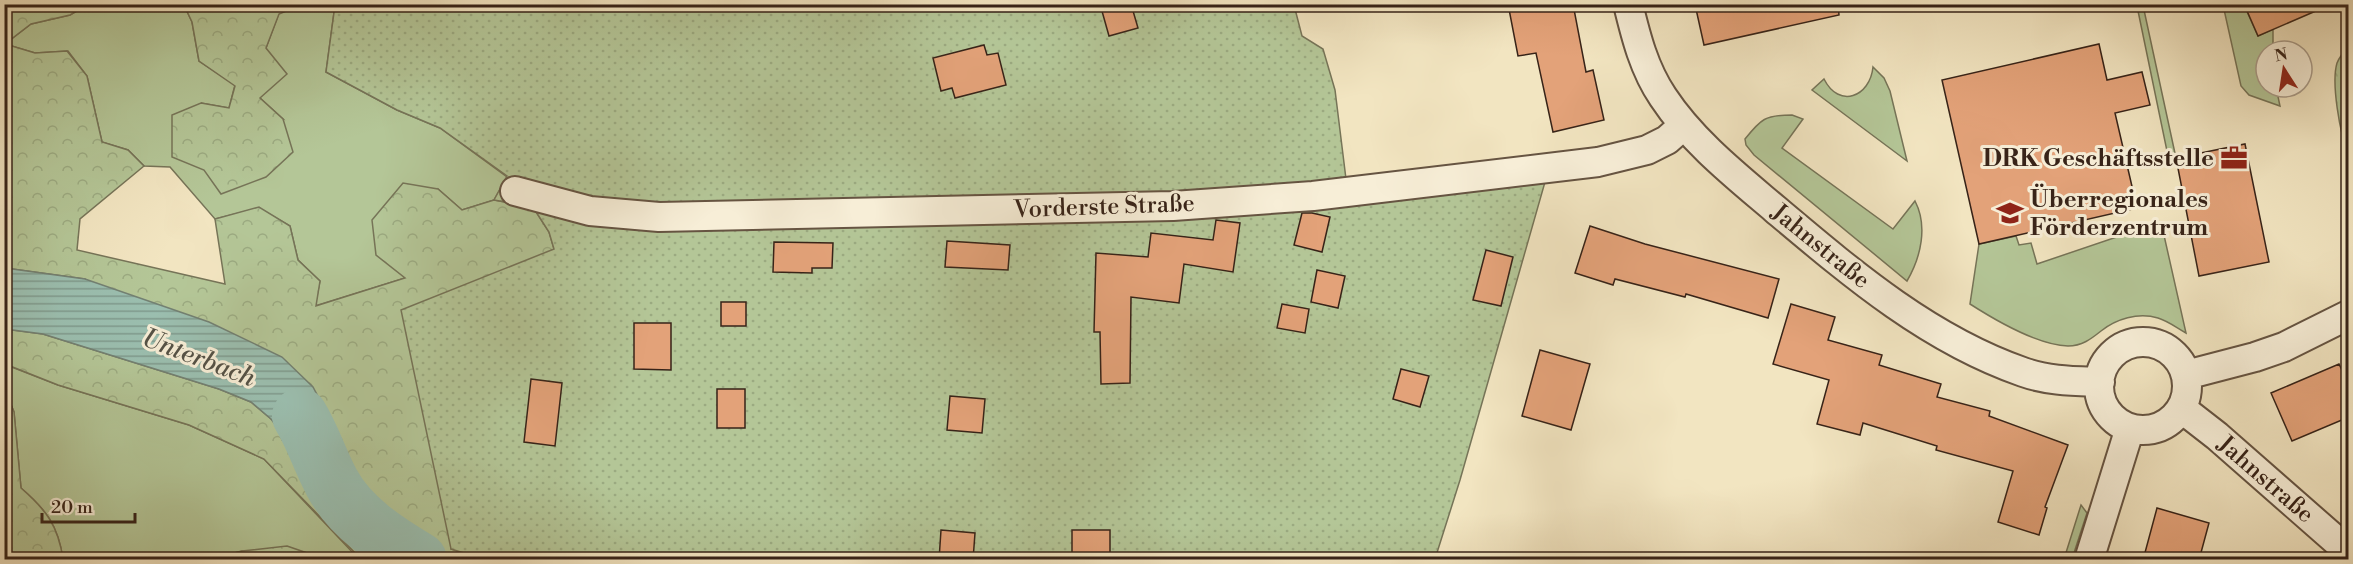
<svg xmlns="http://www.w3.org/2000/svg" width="2353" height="564" viewBox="0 0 2353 564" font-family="'Libre Bodoni',serif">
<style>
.grass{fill:#b4c697;stroke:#767458;stroke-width:1.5}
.forest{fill:url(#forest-crowns);stroke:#767458;stroke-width:1.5}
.garden{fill:url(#garden-dots);stroke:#767458;stroke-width:1.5}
.water{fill:url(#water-rules);stroke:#738173;stroke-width:1.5}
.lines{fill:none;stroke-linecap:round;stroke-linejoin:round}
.river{stroke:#9bbfb0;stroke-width:56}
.building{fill:#e3a279;stroke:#372318;stroke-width:1.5}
.minor-casing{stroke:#665442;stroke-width:32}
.minor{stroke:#f7eed7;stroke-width:28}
.labels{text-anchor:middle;stroke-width:6;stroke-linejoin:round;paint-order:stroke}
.poi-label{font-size:24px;font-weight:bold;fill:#372318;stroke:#f7eed7;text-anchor:end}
.street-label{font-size:24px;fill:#372318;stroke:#f7eed7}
.water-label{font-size:26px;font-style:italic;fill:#555246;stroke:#f7eed7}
</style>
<defs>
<pattern id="forest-crowns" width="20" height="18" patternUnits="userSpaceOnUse" patternTransform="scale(1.5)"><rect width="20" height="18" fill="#b4c697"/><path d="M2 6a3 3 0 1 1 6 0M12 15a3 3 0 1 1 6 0" fill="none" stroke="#9baa81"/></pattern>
<pattern id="garden-dots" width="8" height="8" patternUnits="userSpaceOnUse" patternTransform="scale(1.5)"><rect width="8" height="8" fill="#b4c697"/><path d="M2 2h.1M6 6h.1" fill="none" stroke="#9baa81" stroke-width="1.8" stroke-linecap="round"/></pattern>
<pattern id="water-rules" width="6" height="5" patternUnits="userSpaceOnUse" patternTransform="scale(1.5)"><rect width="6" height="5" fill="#9bbfb0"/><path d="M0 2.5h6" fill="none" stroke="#7f9b8e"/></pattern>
</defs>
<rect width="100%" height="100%" fill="#f2e5c1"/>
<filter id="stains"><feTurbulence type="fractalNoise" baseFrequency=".00333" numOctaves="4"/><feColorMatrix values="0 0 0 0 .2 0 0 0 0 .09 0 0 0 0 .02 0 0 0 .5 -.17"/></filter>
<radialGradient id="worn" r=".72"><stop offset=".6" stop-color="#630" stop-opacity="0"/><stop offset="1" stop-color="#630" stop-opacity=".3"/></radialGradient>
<path class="grass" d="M87,5H184L192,22L199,61L235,85L229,108L201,103L283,119L260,98L266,48L279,13L301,5H335L326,72L397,110L440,128L507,177L494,200L462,210L438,189L405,278L315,306L320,281L298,260L290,226L259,208L215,219L170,167L144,166L128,150L102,142L87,76L68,51L35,53L5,44L31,24L70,15Z
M2143,5H2169L2144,10L2176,158L2168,156L2137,6Z
M2223,5H2244L2258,36L2273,29V51H2266V87H2276L2280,106L2249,95L2241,86Z
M1873,67L1884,78L1890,91L1907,161L1812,90L1824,79C1839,109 1870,97 1873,67Z
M1792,115L1803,119L1782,148L1893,229L1915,201C1928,226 1921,257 1907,281L1754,155L1746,145L1745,139C1761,119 1765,115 1792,115Z
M2161,222L2186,333C2177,328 2168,321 2158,318C2138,312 2116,319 2101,331C2091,339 2082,346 2068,346C2038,345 1995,320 1970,304L1979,244L2016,236L2019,245L2031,243L2037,264Z
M4,364L58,385L189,425L264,459L356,556L353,559H316L310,554L242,551L212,559H63C58,526 46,509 21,488L14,412L5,390Z
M2081,505L2087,513L2072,559H2064Z"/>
<path class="forest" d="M5,5H87L70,15L31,24L5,44L35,53L67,51L87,76L102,142L128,150L144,166L80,219L77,250L225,284L215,219L259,207L290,226L298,260L320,281L316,306L405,278L376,255L372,220L403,183L438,189L462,210L494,200L533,207L549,232L554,249L451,549L483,559H361L264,459L189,425L58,385L5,364V329L43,334L219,389L251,402L271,419L338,456L85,279L5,268Z
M184,5H301L279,14L266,48L287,74L260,98L283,119L293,152L266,177L221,194L204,170L172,157V115L201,103L229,108L235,86L199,61L192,22Z
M2348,48V153C2340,134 2331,83 2337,63C2339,58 2344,51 2348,48Z
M5,390L14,412L21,488C46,510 58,525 63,559H5Z
M287,546L310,554L316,559H212L242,551Z"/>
<path class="garden" d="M335,5H1294L1302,36L1323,49L1335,90L1346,179L1545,182L1460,480L1435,559H483L451,549L401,310L554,249L549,232L533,207L494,200L507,176L440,128L397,110L326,72Z"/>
<path class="water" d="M5,268L85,279L209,322L282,357L313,387L332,423L338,456L333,485L311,472L271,419L251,402L219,389L43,334L5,329Z"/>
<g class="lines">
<path class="river" d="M300,416C313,437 320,461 332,483C350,517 387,541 419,560"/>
</g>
<path class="building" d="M1100,4H1131L1138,28L1109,36Z
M1508,4H1573L1586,72L1593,70L1604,120L1553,132L1536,53L1518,56Z
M1717,4H1838L1839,15L1704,45L1696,9Z
M2244,4H2332L2258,36Z
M2099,44L2107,80L2142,72L2150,105L2115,113L2137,208L1979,244L1942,80Z
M984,45L987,55L998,53L1006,85L955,98L952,88L941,91L933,58Z
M2245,144L2269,262L2199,276L2176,158Z
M1302,213H1312L1330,217L1322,252L1294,245Z
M1216,220L1240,223L1233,272L1184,264L1179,303L1131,297L1130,383L1101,384L1100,332H1094L1096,253L1148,257L1151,233L1213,240Z
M1590,226L1645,244L1779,279L1768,318L1686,294L1685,297L1615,279L1613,285L1575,273Z
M947,241L1010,245L1008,270L945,267Z
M774,242L833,243L832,268H812V273L773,272Z
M1486,250L1513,257L1501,306L1473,300Z
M1317,270L1345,276L1338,308L1311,302Z
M721,302H746V326H721Z
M1282,304L1309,309L1305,333L1277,328Z
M1791,304L1835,317L1828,340L1882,355L1879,365L1941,384L1937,397L1990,411L1989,416L2068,445L2045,507L2047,508L2039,535L1998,522L2013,471L1936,450L1937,446L1863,423L1860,435L1817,424L1829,380L1773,364Z
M634,323H671V370L634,369Z
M1540,350L1590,364L1571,430L1522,416Z
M2339,364L2349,385V417L2292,441L2271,393Z
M1401,369L1429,376L1420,407L1393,399Z
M531,379L562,383L555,446L524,442Z
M717,389H745V428H717Z
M950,396L985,399L982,433L947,430Z
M2157,508L2209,523L2199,560H2143Z
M941,530L975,533L973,560H939Z
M1072,530H1110V560H1072Z"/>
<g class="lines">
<defs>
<path id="minor" d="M1628,4C1636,37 1644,69 1663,97C1692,141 1735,175 1775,209C1851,273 1928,339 2023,372C2048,381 2074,381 2100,382
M515,191L590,211L659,217L1173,206L1313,196L1598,162L1647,150L1667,140L1684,125
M2099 386a44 44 0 1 1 88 0a44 44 0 1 1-88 0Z
M2186,375L2255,357L2284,347L2348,315
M2181,408L2217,436L2348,551
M2089,560L2130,428"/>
</defs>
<use href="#minor" class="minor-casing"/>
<use href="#minor" class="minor"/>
</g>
<defs>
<symbol id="office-bare" viewBox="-9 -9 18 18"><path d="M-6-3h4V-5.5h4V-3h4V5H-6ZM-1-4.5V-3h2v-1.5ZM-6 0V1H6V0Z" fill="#8f2418" stroke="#f7eed7" stroke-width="2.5" paint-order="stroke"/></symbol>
<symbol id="school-bare" viewBox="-9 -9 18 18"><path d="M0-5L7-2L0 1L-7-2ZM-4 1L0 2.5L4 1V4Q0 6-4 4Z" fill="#8f2418" stroke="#f7eed7" stroke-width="2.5" paint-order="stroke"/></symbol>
</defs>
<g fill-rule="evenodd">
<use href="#office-bare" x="2215" y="139" width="38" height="38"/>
<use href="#school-bare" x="1991" y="194" width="38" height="38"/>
</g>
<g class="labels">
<g class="poi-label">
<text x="2214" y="166">DRK Geschäftsstelle</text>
<text x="2030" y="207" text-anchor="start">Überregionales<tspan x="2030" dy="28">Förderzentrum</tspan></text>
</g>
<g class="street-label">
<text transform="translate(1104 206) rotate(-2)" y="8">Vorderste Straße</text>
<text transform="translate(1821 246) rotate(39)" y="8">Jahnstraße</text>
<text transform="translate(2266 479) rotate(41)" y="8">Jahnstraße</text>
</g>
<g class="water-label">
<text transform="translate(199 357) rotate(21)" y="9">Unterbach</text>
</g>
</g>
<rect width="2353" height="564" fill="none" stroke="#f2e5c1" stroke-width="24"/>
<rect x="6" y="6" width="2341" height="552" fill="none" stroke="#372318" stroke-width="3"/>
<rect x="12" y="12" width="2329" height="540" fill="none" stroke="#372318" stroke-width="1.5"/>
<g transform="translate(2284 69) rotate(348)"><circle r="28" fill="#f7eed7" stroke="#aa9d8b" stroke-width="1.5"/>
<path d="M0-4.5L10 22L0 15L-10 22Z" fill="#8f2418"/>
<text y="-9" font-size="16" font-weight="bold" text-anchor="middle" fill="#372318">N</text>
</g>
<path d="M42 513v9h93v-9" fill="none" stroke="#372318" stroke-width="3"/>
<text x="51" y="513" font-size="18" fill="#372318" stroke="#f7eed7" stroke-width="4.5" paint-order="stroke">20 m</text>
<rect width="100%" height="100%" filter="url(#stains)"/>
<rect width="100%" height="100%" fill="url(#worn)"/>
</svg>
